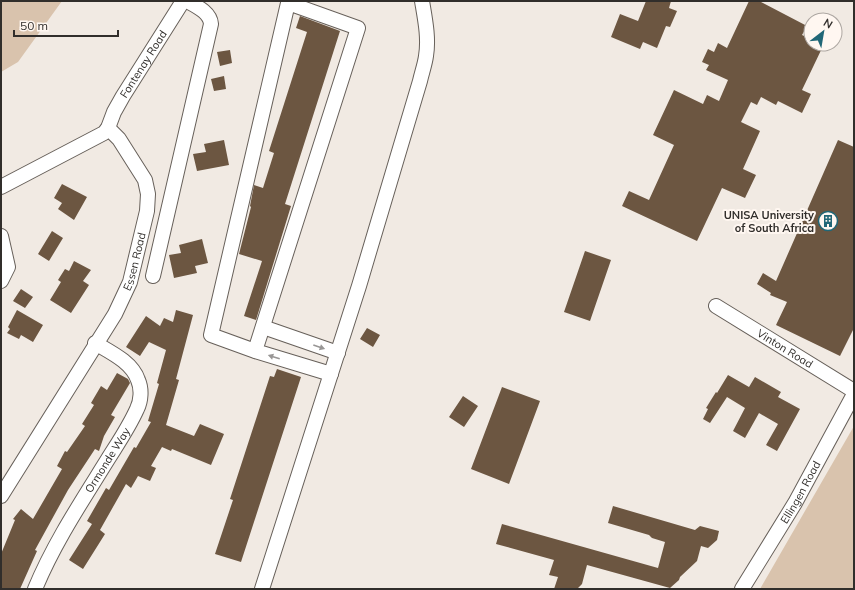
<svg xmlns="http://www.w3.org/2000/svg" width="855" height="590" viewBox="0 0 855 590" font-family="Mulish,sans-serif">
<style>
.green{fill:#d9c3ad}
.building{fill:#6c5641}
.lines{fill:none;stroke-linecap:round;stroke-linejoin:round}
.street-casing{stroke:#67605a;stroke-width:16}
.street{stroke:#fff;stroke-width:14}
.oneway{fill:#989695}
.labels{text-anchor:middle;stroke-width:4;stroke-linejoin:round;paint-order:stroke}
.street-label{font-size:11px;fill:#312e2b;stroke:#fff7f1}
.poi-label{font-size:11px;font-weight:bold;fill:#312e2b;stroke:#fff7f1;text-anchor:end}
</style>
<rect width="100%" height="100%" fill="#f1eae3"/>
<path class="green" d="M1,1H62L18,62L1,72Z
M854,426V589H760Z"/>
<path class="building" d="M646,1H671L669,8L677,11L670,27L666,26L657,48L643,42L640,49L611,37L620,14L638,21Z
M749,1H759L807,26L802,35L811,39V44H824L802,90L811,94L802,113L778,101L776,105L761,97L757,105L751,102L741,122L760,131L743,169L756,175L745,198L722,188L697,241L622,206L629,191L649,200L674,145L653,135L674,90L703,104L707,95L719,101L728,80L706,70L709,65L702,62L708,49L714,52L718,43L727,48Z
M300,16L340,31L285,204L291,206L256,320L244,316L262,261L239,254L251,207L250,206L254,185L263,188L274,153L269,151L307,32L296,28Z
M230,50L232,63L220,66L217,52Z
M224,76L226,89L214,91L211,79Z
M224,140L229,165L197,171L193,154L206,152L204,144Z
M838,140L854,147V328L840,356L776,325L787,302L770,295L771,293L757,284L763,273L776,281Z
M62,184L87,197L74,220L58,209L62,203L54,198Z
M52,231L63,238L49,261L38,254Z
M202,239L208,263L195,266L197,273L174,278L169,255L181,253L179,245Z
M585,251L611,260L590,321L564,312Z
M74,261L91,270L83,281L89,285L71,313L50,300L61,282L58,280L65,269L69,271Z
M21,289L33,297L25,308L13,301Z
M17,310L43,325L33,342L21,335L19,339L7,333L10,329L8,327Z
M176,310L193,315L176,379L179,380L166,425L194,436L200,424L224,434L211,465L172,449L171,451L162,447L151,466L156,468L150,481L138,476L131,488L126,484L100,530L105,534L83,569L69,560L92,524L87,521L106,488L109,490L134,447L136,448L151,422L148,421L159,384L157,383L166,350L149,342L140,356L126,347L146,316L160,326L164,318L173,322Z
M367,328L380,335L373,347L360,339Z
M277,369L301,377L241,562L215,554L233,500L230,499L270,376L274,377Z
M117,373L128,379L130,383L111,415L115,417L104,436L99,451L95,449L68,490L35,550L37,551L20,589H1V554L15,520L13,519L21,509L33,519L62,469L57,466L65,451L67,452L85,426L82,424L94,405L91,403L101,386L107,390Z
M728,375L749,387L755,377L781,392L778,397L800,409L777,451L766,445L778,424L759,413L745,438L733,431L745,408L727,397L710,423L703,419L708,409L706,408L716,392L717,393Z
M502,387L540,401L509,484L471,469Z
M463,396L478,406L464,427L449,417Z
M613,506L695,530L700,526L719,531L717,540L708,548L701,546L697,561L680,577L679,580L670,588L587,565L582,584L577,589H554L558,577L549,575L554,560L496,544L502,524L658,568L665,542L652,538L649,535L608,523Z"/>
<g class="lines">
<defs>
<g id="street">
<path id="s1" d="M1,187L104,133L108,128L114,112L123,96L183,1"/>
<path d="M1,236L8,267L1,281"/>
<path d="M153,276L211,24C210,12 196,6 187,1"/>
<path id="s2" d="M716,306L854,391"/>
<path d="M263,327L338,353"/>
<path d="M255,351L358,28L288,3L211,335L255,351L331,374"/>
<path id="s3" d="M1,496L115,314L130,282L147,211L148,194L145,180L119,139L108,128"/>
<path id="s4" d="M35,589C54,543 82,501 108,459C118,443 129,427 137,409C141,401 142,389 138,380C132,362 110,352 95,343"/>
<path d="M262,589L359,286L420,81C422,72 425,64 426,56C429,38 425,19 422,1"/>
<path id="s5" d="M742,589L795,503L854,394"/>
</g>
</defs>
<use href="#street" class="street-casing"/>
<use href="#street" class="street"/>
</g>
<defs><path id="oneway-solid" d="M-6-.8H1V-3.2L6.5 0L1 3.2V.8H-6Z"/></defs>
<g class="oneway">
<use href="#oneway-solid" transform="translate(319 347) rotate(19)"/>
<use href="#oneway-solid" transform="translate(274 357) rotate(-163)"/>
</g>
<defs>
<symbol id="building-ring" viewBox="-11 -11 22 22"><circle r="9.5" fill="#fff7f1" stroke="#216777" stroke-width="1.5"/><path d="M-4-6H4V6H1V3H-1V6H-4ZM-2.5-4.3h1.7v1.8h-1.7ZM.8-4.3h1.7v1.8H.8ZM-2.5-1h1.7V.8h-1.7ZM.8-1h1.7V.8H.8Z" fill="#216777"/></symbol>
</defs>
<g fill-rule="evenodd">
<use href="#building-ring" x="817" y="210" width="22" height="22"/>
</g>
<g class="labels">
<g class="street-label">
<text dy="4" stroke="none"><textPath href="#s1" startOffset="196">Fontenay Road</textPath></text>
<text dy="4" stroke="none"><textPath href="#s3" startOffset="271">Essen Road</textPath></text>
<text dy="4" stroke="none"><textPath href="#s2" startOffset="81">Vinton Road</textPath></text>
<text dy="4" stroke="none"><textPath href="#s4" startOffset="148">Ormonde Way</textPath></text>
<text dy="4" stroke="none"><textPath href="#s5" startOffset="113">Ellingen Road</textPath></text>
</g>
<g class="poi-label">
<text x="814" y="219">UNISA University<tspan x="814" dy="13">of South Africa</tspan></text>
</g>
</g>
<rect width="855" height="590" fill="none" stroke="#312e2b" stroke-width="4"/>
<g transform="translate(823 32) rotate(31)"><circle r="19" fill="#fff7f1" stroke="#ada7a2"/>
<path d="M0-3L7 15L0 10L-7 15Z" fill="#216777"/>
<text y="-6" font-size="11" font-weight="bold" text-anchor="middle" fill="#312e2b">N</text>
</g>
<path d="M14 30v6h104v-6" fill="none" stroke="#312e2b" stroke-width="2"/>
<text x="20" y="30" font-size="12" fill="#312e2b" stroke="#fff7f1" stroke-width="3" paint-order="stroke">50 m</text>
</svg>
